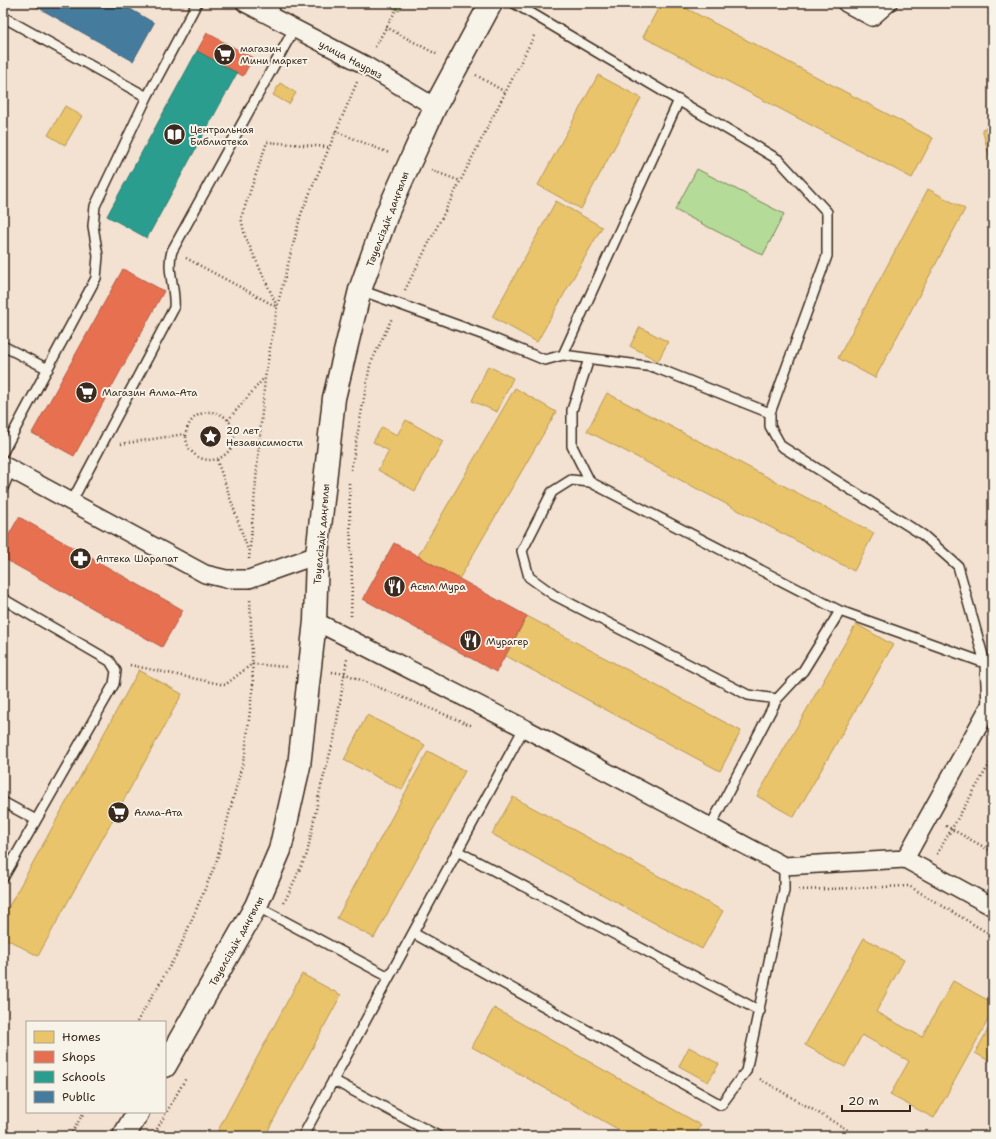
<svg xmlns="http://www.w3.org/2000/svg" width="996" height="1139" viewBox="0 0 996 1139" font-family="'Shantell Sans',sans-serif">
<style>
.green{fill:#b4db97;stroke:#78825a}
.homes{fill:#e9c46a;stroke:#b59653}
.shops{fill:#e76f51;stroke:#b35a42}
.schools{fill:#2a9d8f;stroke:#2f7a6d}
.public{fill:#457b9d;stroke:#426377}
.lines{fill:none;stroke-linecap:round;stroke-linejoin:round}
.lane-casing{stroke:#3b2a1e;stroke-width:12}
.street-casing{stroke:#3b2a1e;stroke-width:20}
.secondary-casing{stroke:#3b2a1e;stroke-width:25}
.path{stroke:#3b2a1e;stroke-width:2.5;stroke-dasharray:1 3;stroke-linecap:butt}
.lane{stroke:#f7f3e8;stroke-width:9}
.street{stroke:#f7f3e8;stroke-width:17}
.secondary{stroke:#f7f3e8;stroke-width:22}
.labels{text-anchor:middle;stroke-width:4;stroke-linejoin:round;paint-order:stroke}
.poi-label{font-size:10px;fill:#3b2a1e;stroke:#f7f3e8;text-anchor:start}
.street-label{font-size:10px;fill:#3b2a1e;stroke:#f7f3e8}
</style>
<rect width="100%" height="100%" fill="#f3e1d1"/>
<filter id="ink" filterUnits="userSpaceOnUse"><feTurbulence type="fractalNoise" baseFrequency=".025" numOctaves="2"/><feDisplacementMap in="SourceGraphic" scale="8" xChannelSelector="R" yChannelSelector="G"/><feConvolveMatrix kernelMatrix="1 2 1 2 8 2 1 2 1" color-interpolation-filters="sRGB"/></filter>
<g filter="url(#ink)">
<path class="green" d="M385,3H404L399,11Z
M697,169L784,214L763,255L675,210Z"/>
<path class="homes" d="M661,3H676L933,138L912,178L643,37Z
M598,75L641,98L581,209L538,185Z
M280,83L296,93L289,104L273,95Z
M65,106L82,116L65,145L48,135Z
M993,126V170L982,129Z
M928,189L965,209L875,378L838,358Z
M556,201L602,227L537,342L492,317Z
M640,327L668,342L658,361L630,346Z
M488,366L513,378L497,412L472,401Z
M515,388L556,412L459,579L418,556Z
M607,393L874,533L854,571L587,431Z
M406,420L443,441L415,491L378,470L389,451L373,442L382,427L397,435Z
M527,616L741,731L720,771L506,656Z
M856,624L893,645L794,817L757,796Z
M139,670L182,694L38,956L3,937V917Z
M367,715L425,745L402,790L344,760Z
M428,751L465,771L374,938L337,918Z
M513,797L723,911L702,949L492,834Z
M864,938L904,960L876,1012L922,1037L953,981L993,1003V1011L934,1118L890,1095L909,1061L862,1035L845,1067L805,1045Z
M302,974L341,995L265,1136H215Z
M494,1008L701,1125L695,1136H630L472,1047Z
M990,1026L993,1027V1063L975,1053Z
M689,1047L719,1064L708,1082L679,1066Z"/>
<path class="shops" d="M207,33L253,58L243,76L197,51Z
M123,269L164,291L74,456L32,433Z
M19,517L183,610L162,647L3,558V545Z
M394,543L527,616L496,672L363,599Z"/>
<path class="schools" d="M197,51L237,73L147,238L107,216Z"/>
<path class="public" d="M30,3H120L154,23L133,61Z"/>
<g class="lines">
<defs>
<path id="lane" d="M514,3L779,160L827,212V256L770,413V426L781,446L923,535L958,566L985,663L987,706
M270,16L276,3
M3,17L147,97L197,3
M360,290L487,336L545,360L563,355L679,100
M3,346L48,369
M563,355L654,367L770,413
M589,359L572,410V446L590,482
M3,452L96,278L98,256L93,226L95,206L147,97
M3,488L11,469L7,470
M72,501L174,308C176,289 166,270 172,251L294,29
M3,599L110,661L116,671L114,684L3,878
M777,699L748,695L554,595L529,577L522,551L552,492L571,480L590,482L840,611L985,663
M3,802L36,820
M710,827L777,699L803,671L840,611
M457,851L760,1011
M256,906L389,977
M413,933L721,1105L746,1071L784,890V866
M333,1080L438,1136
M303,1136L524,728"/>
<path id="street" d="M245,3L365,65L435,107
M846,3L872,17L888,3
M3,465L205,574L226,579H249L317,555
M315,621L524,728L784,866L905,859L993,907
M905,859L993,700"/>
<path id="secondary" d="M165,1066L256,906L280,850L299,766L315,621L317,555L334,398L360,290L388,211L410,162L435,107L491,3
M124,1136L138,1112"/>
</defs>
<use href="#lane" class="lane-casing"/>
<use href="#street" class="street-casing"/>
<use href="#secondary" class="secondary-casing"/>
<path class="path" d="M386,27L438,55
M375,47L400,3
M476,75L505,92
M335,131L389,153
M431,170L460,181
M186,258L277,307
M405,290L535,34
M277,306L245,236L241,218L267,142L328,147
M186 436a24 24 0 1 1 48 0a24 24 0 1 1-48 0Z
M228,420L264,378
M121,444L185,434
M217,460L248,550
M351,470L370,365L392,318
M349,483L352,583L351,616
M249,559L265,378L277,307L301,214L357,82
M130,665L225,685L252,664L288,667
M332,672L346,674L473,726
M946,826L993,852
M937,854L993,758
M799,890L909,886L993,936
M284,903L307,854L320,790L334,739L347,659
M137,1022L178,952L216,863L245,754L253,684L250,598
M760,1079L858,1136
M70,1136L84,1112
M153,1136L186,1078"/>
<use href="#lane" class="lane"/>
<use href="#street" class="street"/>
<use href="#secondary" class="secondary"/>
</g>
</g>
<defs>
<symbol id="supermarket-disc" viewBox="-11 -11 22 22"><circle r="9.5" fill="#3b2a1e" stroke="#f7f3e8"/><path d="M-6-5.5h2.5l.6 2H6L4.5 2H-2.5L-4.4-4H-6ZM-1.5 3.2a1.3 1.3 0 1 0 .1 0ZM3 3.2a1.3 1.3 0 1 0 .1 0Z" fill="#fff"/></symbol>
<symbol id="library-disc" viewBox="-11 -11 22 22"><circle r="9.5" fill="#3b2a1e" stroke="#f7f3e8"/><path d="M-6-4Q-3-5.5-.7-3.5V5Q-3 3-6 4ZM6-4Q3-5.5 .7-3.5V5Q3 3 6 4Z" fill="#fff"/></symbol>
<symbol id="sight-disc" viewBox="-11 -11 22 22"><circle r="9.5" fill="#3b2a1e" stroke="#f7f3e8"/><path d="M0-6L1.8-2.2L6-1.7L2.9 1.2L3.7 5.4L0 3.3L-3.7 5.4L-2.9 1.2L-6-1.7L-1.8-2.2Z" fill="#fff"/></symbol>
<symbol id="pharmacy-disc" viewBox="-11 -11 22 22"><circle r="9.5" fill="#3b2a1e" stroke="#f7f3e8"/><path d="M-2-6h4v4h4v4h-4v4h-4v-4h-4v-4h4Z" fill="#fff"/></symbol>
<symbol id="restaurant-disc" viewBox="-11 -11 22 22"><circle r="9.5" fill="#3b2a1e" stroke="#f7f3e8"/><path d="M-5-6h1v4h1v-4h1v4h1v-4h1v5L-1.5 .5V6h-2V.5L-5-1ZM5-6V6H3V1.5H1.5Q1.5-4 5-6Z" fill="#fff"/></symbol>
</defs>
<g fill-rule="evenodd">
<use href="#supermarket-disc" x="212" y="42" width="25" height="25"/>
<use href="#library-disc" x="162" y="122" width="25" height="25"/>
<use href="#supermarket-disc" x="74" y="380" width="25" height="25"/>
<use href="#sight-disc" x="198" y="424" width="25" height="25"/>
<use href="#pharmacy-disc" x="68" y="546" width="25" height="25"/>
<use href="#restaurant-disc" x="382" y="574" width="25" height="25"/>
<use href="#restaurant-disc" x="458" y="628" width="25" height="25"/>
<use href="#supermarket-disc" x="106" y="800" width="25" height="25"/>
</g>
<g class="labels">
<g class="poi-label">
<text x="240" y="52">магазин<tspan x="240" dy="12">Мини маркет</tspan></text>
<text x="190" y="133">Центральная<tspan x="190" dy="12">Библиотека</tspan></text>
<text x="102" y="396">Магазин Алма-Ата</text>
<text x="226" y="434">20 лет<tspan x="226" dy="12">Независимости</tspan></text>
<text x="96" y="562">Аптека Шарапат</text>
<text x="410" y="590">Асыл Мура</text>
<text x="486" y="645">Мурагер</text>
<text x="134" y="816">Алма-Ата</text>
</g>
<g class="street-label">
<text transform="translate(351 59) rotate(28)" y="4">улица Наурыз</text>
<text transform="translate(387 219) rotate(-69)" y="4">Тәуелсіздік даңғылы</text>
<text transform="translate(321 534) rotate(-85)" y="4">Тәуелсіздік даңғылы</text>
<text transform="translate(236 941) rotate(-61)" y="4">Тәуелсіздік даңғылы</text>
</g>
</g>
<rect width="996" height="1139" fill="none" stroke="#f7f3e8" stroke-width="16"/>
<rect x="8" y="8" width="980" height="1123" fill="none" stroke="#3b2a1e" stroke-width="1.5" filter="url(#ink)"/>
<rect x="26" y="1021" width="140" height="92" fill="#f7f3e8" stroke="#aca397"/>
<rect x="34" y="1031" width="20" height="12" fill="#e9c46a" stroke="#aca397"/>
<text x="62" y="1041" font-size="12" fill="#3b2a1e">Homes</text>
<rect x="34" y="1051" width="20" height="12" fill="#e76f51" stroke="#aca397"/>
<text x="62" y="1061" font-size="12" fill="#3b2a1e">Shops</text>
<rect x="34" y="1071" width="20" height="12" fill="#2a9d8f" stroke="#aca397"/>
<text x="62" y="1081" font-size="12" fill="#3b2a1e">Schools</text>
<rect x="34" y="1091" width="20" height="12" fill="#457b9d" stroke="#aca397"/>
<text x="62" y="1101" font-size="12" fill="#3b2a1e">Public</text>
<path d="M842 1105v6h68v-6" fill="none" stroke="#3b2a1e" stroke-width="2"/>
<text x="848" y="1105" font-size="12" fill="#3b2a1e" stroke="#f7f3e8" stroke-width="3" paint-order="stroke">20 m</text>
</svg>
